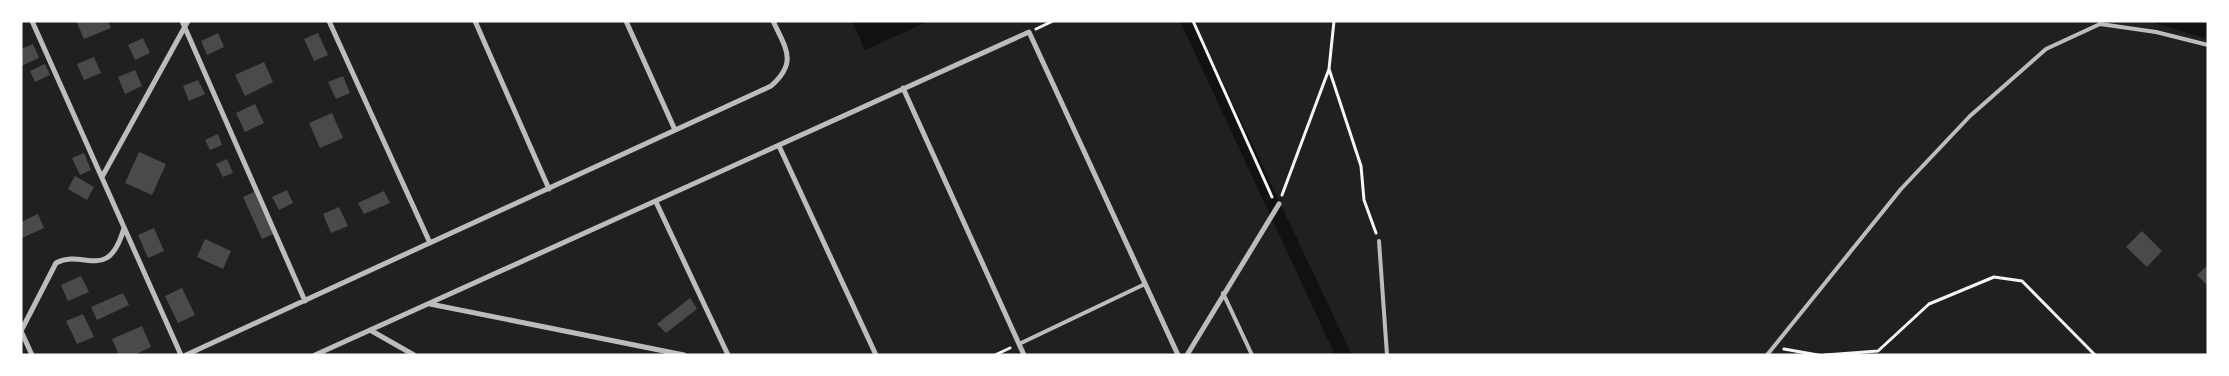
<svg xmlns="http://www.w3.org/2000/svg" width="2229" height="376" viewBox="0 0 2229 376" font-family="Mulish,sans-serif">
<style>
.green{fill:#202020}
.building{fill:#4a4a4a}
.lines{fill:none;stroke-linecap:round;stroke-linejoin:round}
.path{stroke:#f5f5f5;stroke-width:3}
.service{stroke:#bcbcbc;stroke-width:4}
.minor{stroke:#bcbcbc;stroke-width:5}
</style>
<rect width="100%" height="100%" fill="#111"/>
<path class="green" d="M21,21H852L865,50L929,21H1180L1335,355H21Z
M1194,21H2148L2208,39V355H1352Z"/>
<path class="building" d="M76,21H108L111,28L84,39Z
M218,33L224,47L207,55L201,41Z
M318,33L328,55L314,61L304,39Z
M143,38L150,53L135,60L128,45Z
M33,44L39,58L21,66V49Z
M94,57L101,73L84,80L77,64Z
M264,62L273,82L245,96L235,75Z
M45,64L50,75L35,82L30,71Z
M135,70L142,86L125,94L118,77Z
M343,76L350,93L336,99L328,82Z
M198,80L205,94L189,101L183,86Z
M255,104L264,123L245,132L236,113Z
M332,113L343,138L320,148L309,123Z
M218,134L222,145L210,150L205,140Z
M139,152L166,164L152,195L125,183Z
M84,153L91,170L80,175L72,158Z
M227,159L233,173L223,177L216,164Z
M75,176L94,187L87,200L68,189Z
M287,190L293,203L279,210L272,197Z
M384,191L390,203L364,214L358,203Z
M254,192L273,234L262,239L243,197Z
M339,207L348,226L331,233L323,214Z
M38,214L44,228L22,238L21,222Z
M154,228L164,251L148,258L138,235Z
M2142,231L2162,251L2147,267L2126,247Z
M205,239L231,251L223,269L197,257Z
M2208,265V286L2197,275Z
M81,276L89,292L68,301L61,285Z
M182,288L195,315L178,323L165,296Z
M123,293L129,305L97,320L91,307Z
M690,298L697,309L666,333L657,324Z
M83,314L94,337L77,344L66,321Z
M142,326L151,347L134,355H119L112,339Z"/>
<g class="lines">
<path class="path" d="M1193,21L1272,197
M1334,21L1329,69L1361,166L1364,200L1376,233
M1036,29L1053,21
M1282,195L1329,69
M1784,349L1818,355
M995,355L1010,348
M1825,355L1878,351L1929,304L1994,277L2022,281L2095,355"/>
<path class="service" d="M1379,241L1387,355
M1223,293L1252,355
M1019,344L1145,284
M1767,355L1901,189L1970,116L2046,49L2100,24L2156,32L2208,45"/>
<path class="minor" d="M32,21L181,355
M182,21L305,301
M329,21L430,243
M475,21L549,189
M626,21L675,130
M903,88L1024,355
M779,146L876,355
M102,177L188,21
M656,202L728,355
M430,304L684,355
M370,330L414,355
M32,355L21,331L56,263C84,248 108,284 124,228
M186,355L771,86C798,62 786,49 773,21
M315,355L1029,32L1178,355
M1187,355L1279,204"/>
</g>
<rect width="2229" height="376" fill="none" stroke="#ffffff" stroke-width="45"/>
</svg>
